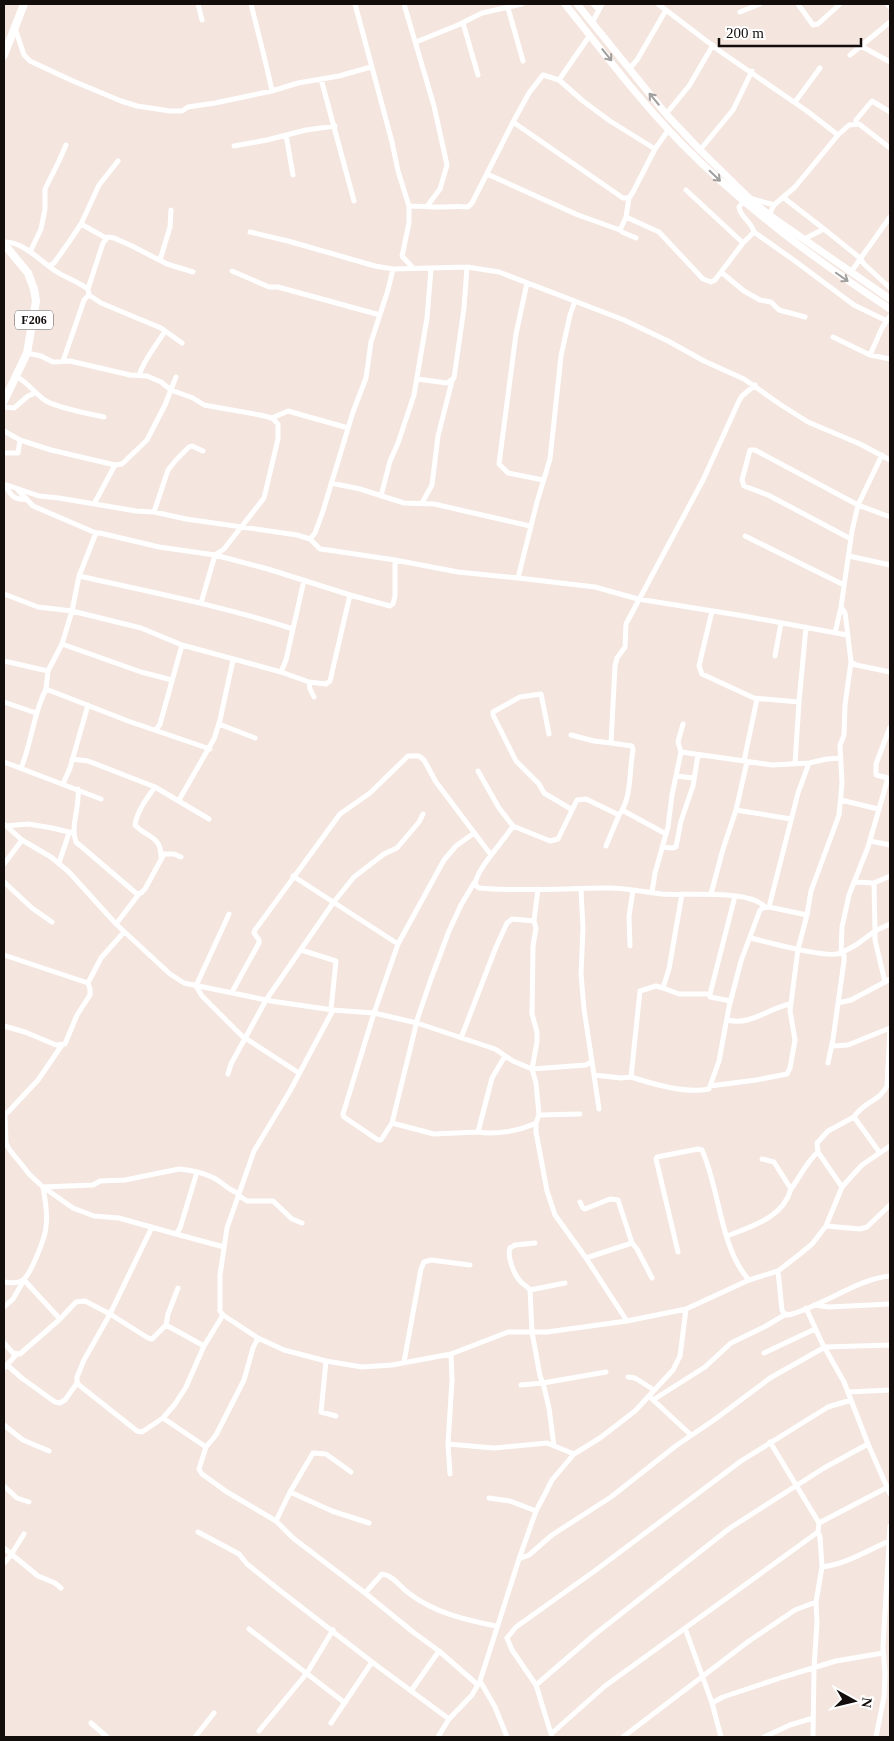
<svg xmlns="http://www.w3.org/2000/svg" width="894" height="1741" viewBox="0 0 894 1741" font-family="Georgia,serif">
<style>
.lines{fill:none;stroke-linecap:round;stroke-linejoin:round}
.minor{stroke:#fff;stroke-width:5}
.secondary{stroke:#fff;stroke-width:7}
.primary{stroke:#fff;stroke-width:8}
.oneway{stroke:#a19f9e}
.labels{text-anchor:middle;stroke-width:4;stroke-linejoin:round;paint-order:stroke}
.shield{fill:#fff;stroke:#5a5655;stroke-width:1}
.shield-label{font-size:12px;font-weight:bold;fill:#130e0c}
</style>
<rect width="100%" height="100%" fill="#f4e5de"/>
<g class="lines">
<path class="minor" d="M198,4L202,20
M251,4C258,33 266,62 272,91
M355,4L392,142L398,171L409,206V223L402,256L413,268
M404,4L434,106L447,165L440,189L428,205
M593,4L598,9
M658,4L721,52L807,111L838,135
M798,4L813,25L818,24L840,4
M887,4L890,7
M508,8L523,61
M740,12L760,4
M463,23L478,75
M592,23L602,4
M15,28L24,55L30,61L73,81L121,101L137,106L170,111H182L188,107L215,103L272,91L298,83L339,76L371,67
M416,42L458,25L482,13L522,4
M861,46L890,62
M850,55L890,22
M629,69L637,60L666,10
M321,79L354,201
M559,80L590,35
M795,102L820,68
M666,114L689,86L713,45
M856,123V120L872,101L890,112
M286,135L293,175
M234,146L267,140L306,130L335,126
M655,149L669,129
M700,150L733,110L752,71
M487,174L578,215L620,230L622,232L636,238
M784,198L824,229
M409,206C419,206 429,207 439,207C449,207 458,206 468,207L472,203L513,122L529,93L543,75L559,80L583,101L610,121L655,149L633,192L629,198H623L513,122
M769,215L774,205L795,187L838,135L849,125L859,124L890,148
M626,217L659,232L703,279L711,282L715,280L743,243L686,190
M81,224L106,238
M620,230L626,217L629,198
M250,232L288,241L375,266L393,269L467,267L499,272L624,320L668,341L704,361L744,379L781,405L808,422L860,444L890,460
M754,232L795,261L854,305L887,321
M804,239L824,229L860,258L864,264L890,288
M4,242C23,241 41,262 57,272C67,278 78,282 88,289
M743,243L754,232C752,222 740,217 739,207L743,202L749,198L774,205
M30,252L41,229L45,209V189L59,161L66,145
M160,260L170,227L171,210
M49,266L54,263L69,242L81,224L99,185L118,161
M232,271L269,287H278L380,315
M721,272L744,291L760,300L771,302L779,310L805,317
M851,272L890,217
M527,283L516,334L499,464L508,473L543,480
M833,337L870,355L882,328L890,316
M182,343L161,328L101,303L89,295L88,289L103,243L108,237L114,238L132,246L167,264L193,272
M27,353L41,356L53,362L70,361L130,375L147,376L161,382L171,390L193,398L204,405L260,415L272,418L278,424V439L264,498L224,549L215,555L201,603
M870,355L890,359
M63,361L80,312L84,300L89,295
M139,375C145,358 156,346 165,331
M15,376C26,380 35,394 46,401C59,408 89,414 104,417
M417,379L447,383L454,378L464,308L467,267
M4,407L14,408L28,396L35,393
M272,418L288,411L348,428
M4,431L20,440L51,450L115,465L122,464L147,440L165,405L176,377
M4,453H18L20,440
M331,483L360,489L404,503L434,504L530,526
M4,484L39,496L59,498L136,511L154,512L186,519L297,535L310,539L320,549L328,550L395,560L458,572L518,578L595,587L638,599L744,616L847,635
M5,485C10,494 14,501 26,499
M17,489L33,506L96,533H100L159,547L215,555L268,569L350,595
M381,496L390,461L398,443L414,395L427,318L431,269
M422,503L432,485L438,436L452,381
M94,504L115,465
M154,512L168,470L176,460L189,447L192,446L203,451
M96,533L79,576L72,611L62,644L48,671L46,689L128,721L210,749
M745,536L844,585
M310,539L315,533L323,511L353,412L366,378L371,342L388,290L393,269
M851,539L768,495L744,486L742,480L750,450H755L858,505L890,517
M849,556L890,565
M79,576C150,592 223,606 293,629
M518,578L537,502L550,459L561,356L570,315L575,301
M4,594L38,607L72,611L141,628L182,645L281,672L309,682L310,689L314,697
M841,607L845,613L846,620L851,662L856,665L890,672
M712,611L699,666L702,674L754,698L799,702
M835,633L841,607L852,531L858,505L882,455
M62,644L141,672L172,680
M775,656L781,623
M4,661L48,671
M281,672L286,660L304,580
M309,682L326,684L330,681L350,595L390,606L393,604L395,596V560
M4,702L36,713
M219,724L255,738
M683,724L678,742L681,752L772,765L809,763L827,759L841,758
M156,730L160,724L182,645
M549,734L541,694L520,697L493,712V715L516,761L539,784L544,793L571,809
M571,735L594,741L611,743
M72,759L88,761L155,787L209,819
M744,761L757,699
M4,762L101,799
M795,764L799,702L806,627
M21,768C32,742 33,714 46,689
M478,771L499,808L513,826C504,841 476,869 475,885L479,888C522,892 566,888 609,888C626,888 644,892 662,894C686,896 749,889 765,907
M676,776L694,778
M63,784L70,768L88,705
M155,787C147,798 137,811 135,825C147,838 161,835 161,857
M78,789C80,807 70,826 76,842L137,894L141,893L145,889L164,854H174L181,857
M179,800L214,739L220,720L233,660
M841,800L878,809
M622,810L666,834
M736,810L791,819
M4,824L22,840L51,857L69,872L116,924L170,974L184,983L271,1001L333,1010L374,1013L417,1023L495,1049L513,1061L532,1069L536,1083L539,1115L580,1114
M5,826L28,824L52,828L73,833
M513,826L550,841L558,839L577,800L586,799L619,815C632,798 629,771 633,750L632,746L611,743L615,666L617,658L625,647L626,624L703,480L739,401L742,396L755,385
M474,833L456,846L444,860L398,944L374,1013L343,1114L344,1117L378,1140H381L392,1123L418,1017L431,979L449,931L461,905L474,883
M870,841L890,845
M606,846L619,815
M662,847L672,848L676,847L681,821L693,786L698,755
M59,863L69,833
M4,864L22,840
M293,876L398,944
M4,882L32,908L52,922
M854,882L874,883L875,931L890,924
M874,883L890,876
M581,890L583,928L581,974L584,1009L594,1075L621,1078L631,1077L640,991L656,986L663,988
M652,892L655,873L668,827L672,795L681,752
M682,894L669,969L663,988L679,994H710
M711,894L723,849L736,810L747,762
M769,907L798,793L809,763
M229,914L196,986L202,996L242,1036L299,1073
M534,921L536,928L533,946L532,1014L537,1032V1042L532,1069L586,1065L592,1061
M116,924L139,894
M751,938C766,942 829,959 841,953L842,927L849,895L868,847L888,778L876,775V764L890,727
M630,946L629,916L633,890
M301,950L336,961L331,1009
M4,955L88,983
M232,992L259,943V940L254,933L255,930L340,814L370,793L408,756H419L424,760L436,782L491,855
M731,1001L710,997V994L735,896
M838,1003L851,1000L885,982
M333,1010L290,1091L254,1151L227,1228L220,1275V1311L223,1315L258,1338L284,1350L326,1361L362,1367L392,1365L451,1354L508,1332H547L627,1321L686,1309L749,1280L778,1271L800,1254L812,1244L826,1226L842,1187L850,1178L862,1165L890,1146
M728,1020C750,1026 769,1008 790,1004
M4,1026L25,1032L56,1045L65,1044L77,1015L90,995V989L88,983L101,958L124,932
M461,1038L496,947L507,923L512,919L534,921L538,889
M832,1046L848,1045L890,1028
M828,1063L833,1039L844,961V955L841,953L856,945L875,931V940L885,982L890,979
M228,1074L231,1064L266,1000L333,903L354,877L384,854L397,848L419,822L423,814
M594,1075L599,1109
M631,1077C653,1084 686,1094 709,1089L719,1061L729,1007L741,961L760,910L763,908L769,907L807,915
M710,1086L756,1080L787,1074L790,1068L795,1040L790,1011L798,949L807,915L811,891L839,815L842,783L840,745L844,735L845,705L851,662
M5,1114L6,1143L9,1149L30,1175L43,1187L73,1208L94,1216L119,1218L176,1234L180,1228L197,1172
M4,1115L9,1111L38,1080L62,1045
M539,1115L536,1123V1132L547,1191L555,1215L586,1258L627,1321
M392,1123L434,1134L478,1132L492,1078L505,1056
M478,1132C496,1135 519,1131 536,1123
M818,1152L842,1187
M880,1153L854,1117C863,1102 880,1101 887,1086L890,1028
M762,1159L774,1162L791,1189C800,1177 807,1161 818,1152L817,1143L828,1131L854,1117
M238,1195L247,1201H273L292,1219L302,1223
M580,1202L583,1208L585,1209L610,1199L618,1200L632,1243
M826,1226L860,1229L867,1227L890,1205
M152,1227L110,1314L84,1360L77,1377V1381L79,1385L137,1431L142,1432L163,1418L175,1404L186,1387L204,1346L223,1315
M176,1234L224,1247
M727,1236C752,1226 783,1218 791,1189
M535,1243L515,1245L510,1248C507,1257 514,1275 521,1282C524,1285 527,1286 530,1290L532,1332L540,1376L543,1383L606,1372
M678,1252L656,1159L657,1157L698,1149L702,1150C720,1190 720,1248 749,1280
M586,1258L632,1243L637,1249L652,1278
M778,1271L782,1310L784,1314L788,1315C822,1307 856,1279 890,1276
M4,1282C10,1283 17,1284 23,1280C31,1274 46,1236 46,1226C48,1213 45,1199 43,1187L93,1185L100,1181L125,1180L179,1169C190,1170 204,1173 214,1178C223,1183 229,1190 238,1193
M530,1290L565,1283
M814,1305L829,1307L890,1304
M4,1307L13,1299L24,1280L60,1319
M806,1308L822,1343L844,1382L868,1444L890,1494
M166,1325L204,1346
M258,1338L253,1348L244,1380L216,1435L206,1447L199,1469L202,1474L227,1492L276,1521L293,1538L365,1593L413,1632L439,1651L478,1685
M4,1343L13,1353L20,1354L60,1319L76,1302L85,1301L110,1314L148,1338L152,1339L166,1325L168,1314L178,1288
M764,1353L815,1329
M326,1361L321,1412L336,1416
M404,1362L421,1269L424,1262L431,1260L470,1265
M7,1365L23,1379L55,1402L60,1403L65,1400L77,1383
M4,1368L16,1355
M628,1377L635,1378L654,1390
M521,1385L543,1383L549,1408L554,1446
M848,1392L890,1390
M651,1398L691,1435
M653,1400L705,1367L731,1343L766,1326L786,1314
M163,1418L206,1447
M4,1425L23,1440L49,1451
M770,1442L819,1523L818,1532L820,1537L822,1567L816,1602L817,1622L814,1669L813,1737
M448,1444L494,1448L547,1443L574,1454
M450,1474L448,1444L452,1380L451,1354
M4,1486L17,1498L29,1502
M290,1492L332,1511L369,1523
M489,1498L510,1501L536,1511
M276,1521L290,1492L313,1453L326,1454L351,1472
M819,1523L888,1487
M198,1532L239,1554L247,1564L278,1589L372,1662L449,1719
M4,1548L38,1576L55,1583L61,1588
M519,1559L529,1555L552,1535L611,1497L677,1445L714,1420L770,1378L825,1347L890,1345
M4,1563L11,1555L24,1534
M822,1567C846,1564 867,1551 889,1541
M365,1593L382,1574C393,1575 401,1588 410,1594C435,1613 466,1620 496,1626
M685,1628L712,1703L721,1737
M249,1629L345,1703
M507,1638L516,1627L596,1570L741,1461L828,1407L851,1400
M507,1638L512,1650L536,1685L552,1737
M480,1681L495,1707L507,1737
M536,1685L594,1635L730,1528L824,1468L868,1444
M411,1691L439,1651
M712,1703L723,1697L783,1677L836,1661L883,1653
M91,1723L107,1737
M331,1723L372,1662
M259,1731L307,1673L333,1630
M551,1734L605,1686L818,1532
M195,1737L214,1713
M438,1737L449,1719L472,1695L480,1681L519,1559L536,1511L547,1490L552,1480L574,1454L600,1438L635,1411L673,1370L680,1356L686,1309
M623,1737L749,1641L795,1610L816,1602
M764,1737L790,1725L813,1718
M876,1737L884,1697L885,1674L883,1647L890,1526"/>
<path class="secondary" d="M565,4C602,51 640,101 682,144C745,208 816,260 890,309
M577,4L666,114L700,150L749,198L769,215L890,299"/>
<path class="primary" d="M4,55L24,4
M4,244L28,273L34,289L36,301L27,353L4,401"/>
</g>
<defs><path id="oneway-shaft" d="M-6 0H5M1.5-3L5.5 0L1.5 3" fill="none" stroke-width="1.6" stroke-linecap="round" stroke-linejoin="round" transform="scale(1.25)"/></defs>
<g class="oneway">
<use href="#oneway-shaft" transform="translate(607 55) rotate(51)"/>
<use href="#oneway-shaft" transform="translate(654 99) rotate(-130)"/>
<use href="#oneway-shaft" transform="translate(715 176) rotate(44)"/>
<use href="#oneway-shaft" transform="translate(842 277) rotate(35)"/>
</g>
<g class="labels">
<rect class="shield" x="15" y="310.5" width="38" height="19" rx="4"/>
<g class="shield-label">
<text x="34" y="324">F206</text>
</g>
</g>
<rect width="894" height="1741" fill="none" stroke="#130e0c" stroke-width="10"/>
<g transform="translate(854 1701) rotate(98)" stroke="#ffffff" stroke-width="4" paint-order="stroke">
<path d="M0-4L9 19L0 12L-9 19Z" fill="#130e0c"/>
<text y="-8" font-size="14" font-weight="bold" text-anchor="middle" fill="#130e0c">N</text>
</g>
<path d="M719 38v8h142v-8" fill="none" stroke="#130e0c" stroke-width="2.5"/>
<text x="726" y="38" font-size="15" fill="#130e0c" stroke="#ffffff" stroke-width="4" paint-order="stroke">200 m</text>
</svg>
